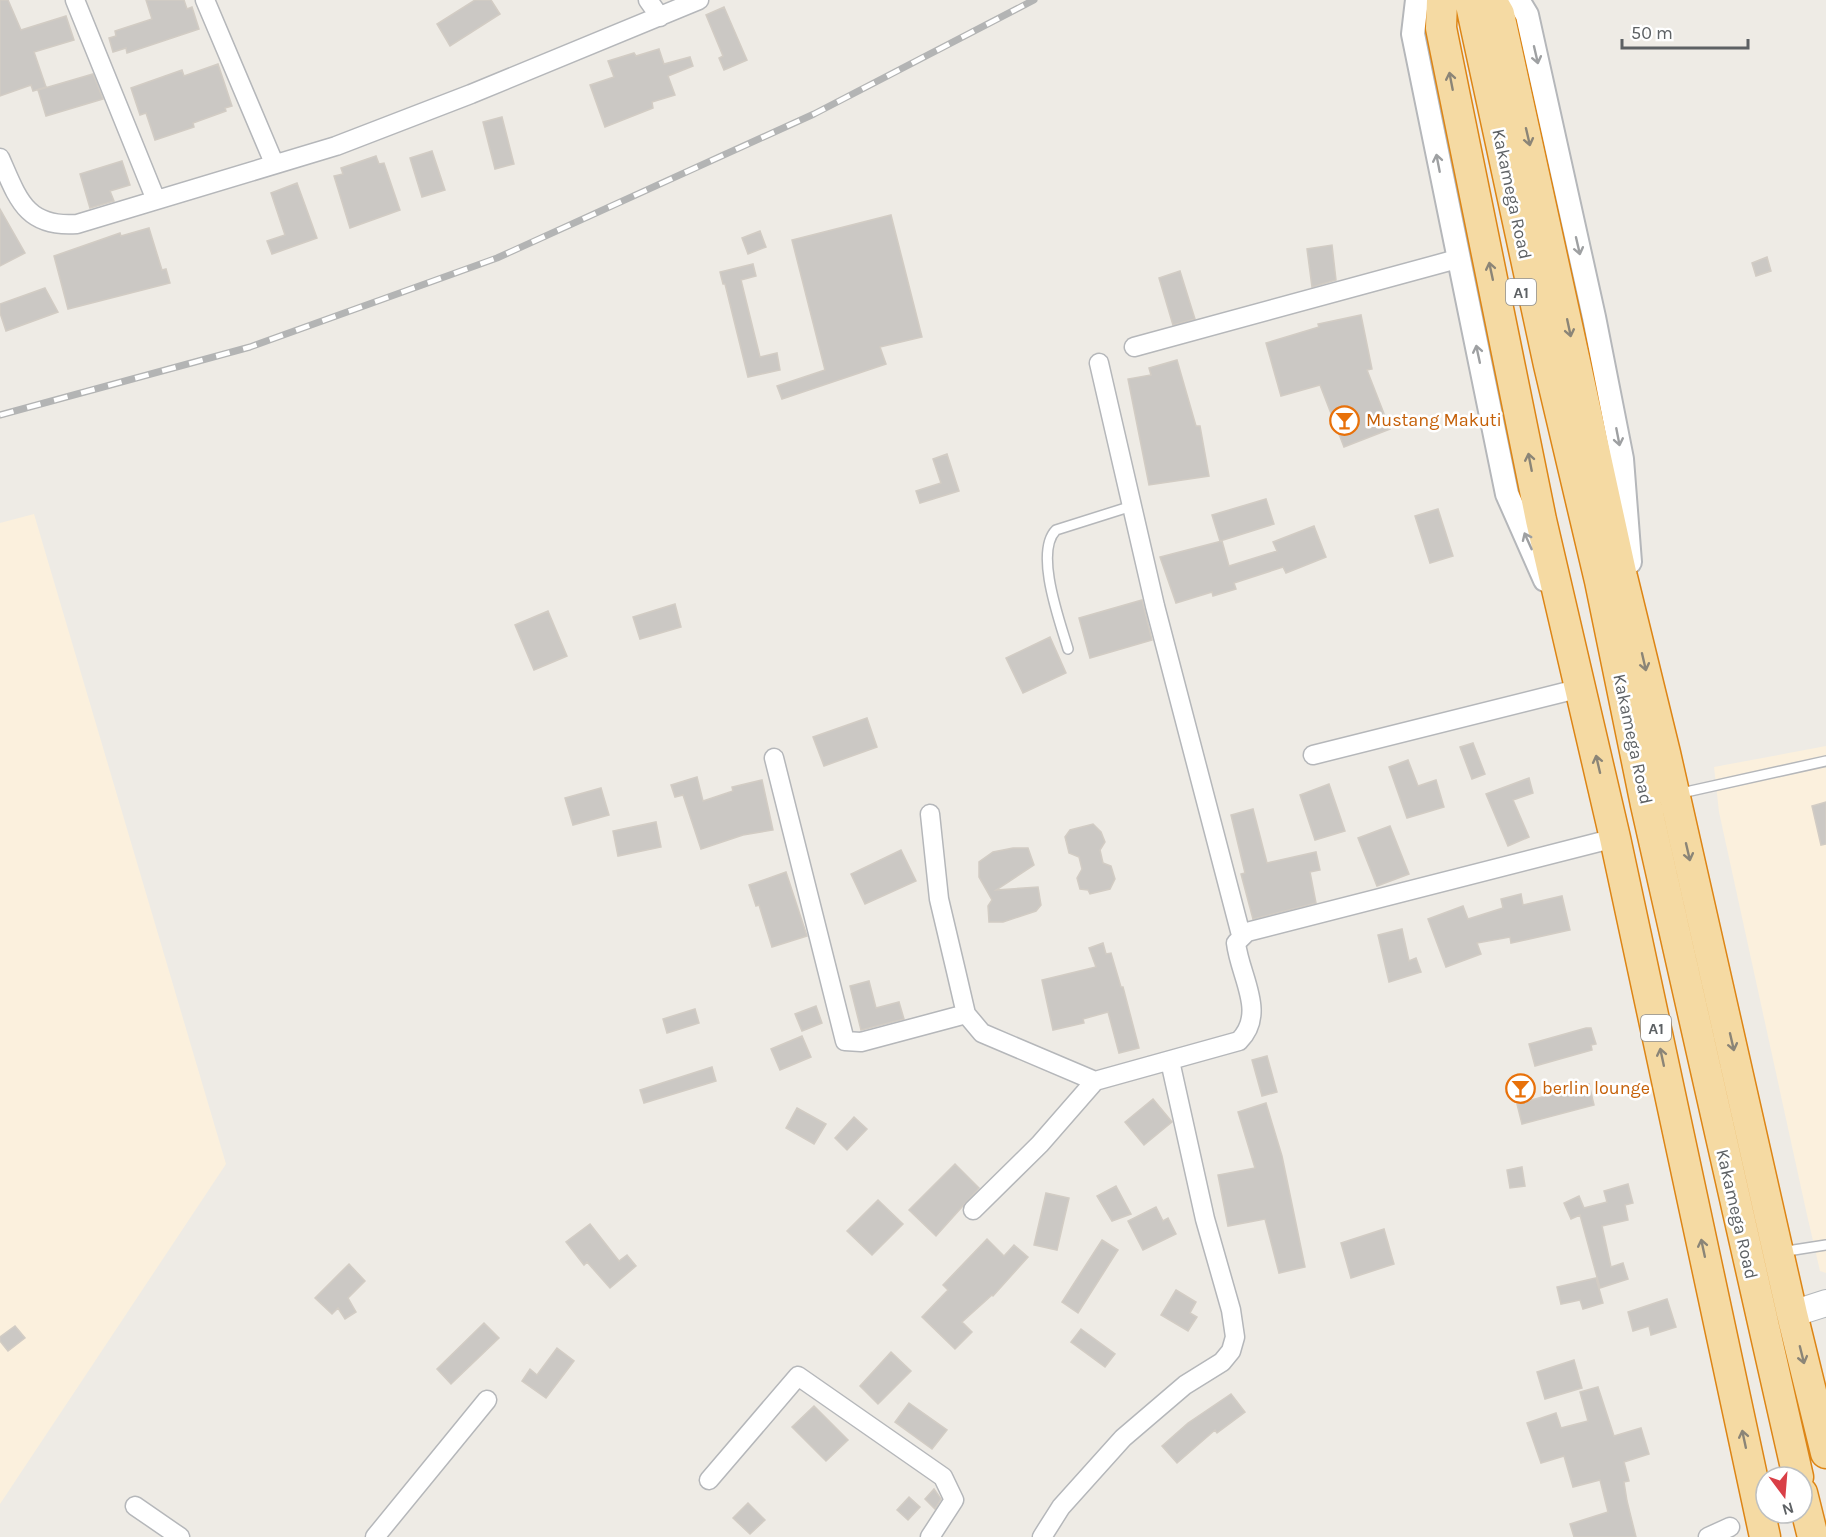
<svg xmlns="http://www.w3.org/2000/svg" width="1826" height="1537" viewBox="0 0 1826 1537" font-family="Karla,sans-serif">
<style>
.commercial{fill:#fbf0dd}
.building{fill:#cbc8c4;stroke:#d2ccc4;stroke-width:1.5}
.lines{fill:none;stroke-linecap:round;stroke-linejoin:round}
.service-casing{stroke:#b5b7ba;stroke-width:12}
.minor-casing{stroke:#b5b7ba;stroke-width:21}
.tertiary-casing{stroke:#b5b7ba;stroke-width:26}
.secondary-casing{stroke:#b4b8bb;stroke-width:28}
.trunk-casing{stroke:#dd8515;stroke-width:33}
.service{stroke:#fff;stroke-width:9}
.minor{stroke:#fff;stroke-width:18}
.tertiary{stroke:#fff;stroke-width:22}
.secondary{stroke:#fff;stroke-width:26}
.trunk{stroke:#f5daa3;stroke-width:30}
.rail-casing{stroke:#b3b4b4;stroke-width:7}
.rail{stroke:#fff;stroke-width:4.5;stroke-dasharray:14;stroke-linecap:butt}
.oneway{stroke:#9ea0a2}
.oneway2{stroke:#8b8577}
.labels{text-anchor:middle;stroke-width:5;stroke-linejoin:round;paint-order:stroke}
.shield{fill:#fff;stroke:#8e9092;stroke-width:1.5}
.shield-label{font-size:16px;font-weight:bold;fill:#5d6164}
.street-label{font-size:18px;fill:#5d6164;stroke:#fff}
.food-label{font-size:18px;fill:#c56008;stroke:#fff;text-anchor:start}
</style>
<rect width="100%" height="100%" fill="#eeebe5"/>
<path class="commercial" d="M34,514L226,1164L0,1504V523Z
M1826,746V1273L1820,1271L1807,1215L1719,812L1714,767Z"/>
<path class="building" d="M0,0H8L21,30L66,16L74,40L34,52L46,87L33,91L31,85L0,96Z
M146,0H184L187,9L192,7L199,29L127,53L126,48L113,52L109,38L116,36L115,31L152,19Z
M475,0H491L500,14L450,46L437,24Z
M724,7L747,60L724,70L719,58L723,56L706,15Z
M659,49L664,64L690,57L693,66L668,76L675,95L652,102L653,108L605,127L590,85L614,77L608,61L634,53L636,56Z
M218,64L232,106L225,108L226,111L193,123L194,127L155,140L146,113L140,115L131,88L182,70L184,76Z
M93,74L103,99L46,116L38,90Z
M502,117L514,164L495,169L483,122Z
M432,151L445,190L422,197L410,158Z
M376,156L379,164L384,163L400,210L350,228L334,176L343,174L341,168Z
M122,161L130,185L110,191L114,201L90,208L80,174Z
M297,183L317,238L272,254L267,241L285,235L271,193Z
M0,209L25,253L0,266Z
M891,215L922,337L880,347L886,364L782,399L777,386L825,370L792,240Z
M149,228L162,270L166,269L170,283L68,309L54,256L120,233L121,236Z
M760,231L766,247L748,254L742,238Z
M1332,245L1336,280L1312,287L1307,249Z
M1767,257L1771,271L1756,276L1752,263Z
M753,264L756,276L741,280L760,357L777,353L780,370L748,377L725,284H723L720,272Z
M1180,271L1195,319L1173,325L1159,278Z
M45,288L58,312L6,331L0,313V304Z
M1361,315L1372,369L1367,370L1390,429L1344,447L1320,385L1281,396L1266,343L1319,327L1318,324Z
M1177,360L1196,426H1200L1209,476L1149,485L1128,379L1151,375L1149,368Z
M947,454L959,491L920,503L916,491L941,483L933,459Z
M1266,499L1274,524L1220,541L1212,515Z
M1438,509L1453,556L1430,563L1415,516Z
M1314,526L1326,557L1286,573L1283,567L1234,583L1236,589L1213,596L1212,592L1176,603L1160,557L1222,541L1229,566L1277,551L1273,542Z
M1142,600L1152,640L1090,658L1079,618Z
M675,604L681,627L640,639L633,617Z
M548,611L567,656L534,670L515,625Z
M1050,637L1066,673L1023,693L1006,658Z
M867,718L877,747L824,766L813,737Z
M1473,743L1485,774L1472,779L1460,747Z
M1408,760L1418,786L1436,780L1444,807L1407,818L1389,767Z
M697,777L703,801L733,791L732,787L762,780L773,830L743,835L701,849L683,795L675,797L671,785Z
M1529,778L1533,793L1513,800L1529,837L1508,846L1486,794Z
M1329,784L1345,831L1315,840L1300,795Z
M601,788L609,815L573,825L565,798Z
M1826,802V844L1821,845L1812,806Z
M1253,809L1267,863L1316,852L1320,870L1310,872L1316,903L1253,919L1241,874L1245,873L1231,815Z
M656,822L661,847L618,856L613,831Z
M1093,824L1101,832L1105,842L1100,850L1103,863L1111,866L1115,879L1110,889L1090,894L1088,890L1080,889L1077,878L1082,869L1079,857L1069,853L1065,837L1070,830Z
M1390,826L1409,874L1377,886L1358,838Z
M1013,848H1028L1034,865L996,890L1038,887L1041,905L1036,911L1003,922H989L988,906L992,900L979,877V862L993,852Z
M901,850L916,881L865,904L851,874Z
M786,872L807,936L772,947L759,905L756,906L749,885Z
M1521,894L1523,905L1562,896L1570,930L1511,943L1510,937L1477,943L1481,954L1446,967L1428,919L1463,906L1468,919L1503,908L1501,899Z
M1402,929L1409,961L1416,958L1421,972L1389,982L1378,935Z
M1103,943L1106,954L1111,953L1121,987H1123L1139,1048L1119,1053L1108,1012L1083,1019L1084,1023L1053,1030L1042,980L1096,967L1089,948Z
M869,981L876,1008L899,1002L904,1019L861,1030L850,986Z
M816,1006L822,1023L802,1031L795,1014Z
M695,1009L699,1023L667,1033L663,1019Z
M1586,1028H1591L1596,1044L1591,1045L1592,1050L1535,1066L1529,1044Z
M802,1036L811,1057L780,1070L771,1049Z
M1267,1056L1277,1092L1262,1096L1252,1060Z
M712,1067L716,1081L644,1103L640,1090Z
M1589,1084L1594,1105L1522,1124L1517,1104Z
M1153,1099L1172,1122L1144,1145L1125,1122Z
M1266,1103L1282,1156L1305,1267L1279,1273L1265,1219L1228,1226L1218,1175L1255,1168L1238,1112Z
M797,1108L826,1124L814,1144L786,1128Z
M854,1117L867,1129L847,1150L835,1138Z
M955,1164L979,1188L936,1236L909,1210Z
M1522,1167L1525,1186L1510,1188L1507,1170Z
M1628,1184L1633,1203L1625,1205L1628,1220L1602,1226L1611,1267L1623,1263L1628,1279L1600,1288L1580,1215L1571,1219L1564,1203L1579,1196L1584,1208L1607,1202L1604,1191Z
M1116,1186L1131,1214L1112,1221L1097,1196Z
M1046,1193L1069,1198L1057,1250L1034,1245Z
M878,1200L903,1224L872,1255L847,1231Z
M1156,1207L1163,1221L1168,1218L1176,1234L1143,1250L1128,1221Z
M590,1224L619,1261L627,1255L636,1266L610,1288L587,1262L584,1265L566,1242Z
M1384,1229L1394,1264L1351,1278L1341,1243Z
M987,1239L1004,1256L1014,1245L1028,1257L993,1296L992,1295L962,1322L972,1332L955,1349L922,1317L948,1290L943,1285Z
M1102,1240L1118,1250L1078,1313L1062,1302Z
M349,1264L365,1281L348,1298L356,1312L345,1319L338,1308L332,1314L315,1298Z
M1596,1278L1603,1303L1583,1309L1580,1300L1561,1304L1557,1287Z
M1176,1290L1196,1302L1190,1313L1197,1317L1188,1331L1161,1315Z
M1667,1299L1676,1327L1651,1335L1649,1326L1633,1331L1628,1312Z
M484,1323L499,1338L451,1384L437,1369Z
M15,1326L25,1338L8,1351L0,1341V1337Z
M1081,1329L1115,1354L1105,1367L1071,1342Z
M557,1348L574,1361L546,1398L522,1381L530,1369L537,1375Z
M891,1352L911,1371L878,1404L860,1386Z
M1574,1360L1582,1388L1545,1399L1537,1372Z
M1598,1387L1614,1436L1641,1428L1649,1454L1624,1462L1629,1481L1624,1482L1627,1501L1636,1537H1574L1570,1524L1608,1512L1600,1480L1573,1487L1564,1456L1541,1463L1527,1423L1556,1413L1561,1428L1588,1421L1580,1392Z
M1231,1394L1245,1412L1217,1433L1215,1430L1177,1463L1162,1446L1188,1423Z
M909,1403L947,1430L932,1449L895,1422Z
M814,1406L848,1440L826,1461L792,1427Z
M934,1489L941,1499L935,1509L925,1499Z
M909,1497L920,1507L908,1520L897,1510Z
M748,1503L765,1520L750,1534L733,1518Z"/>
<g class="lines">
<defs>
<path id="service" d="M1068,649C1060,622 1034,552 1056,530L1132,506
M1677,794L1826,761
M1781,1252L1826,1245"/>
<path id="minor" d="M75,0L156,200
M205,0L274,163
M648,0L660,17
M0,158C18,199 26,228 77,224L336,146L471,94L699,0
M1134,347L1457,259
M1099,363L1155,606L1241,935
M1313,755L1581,688
M774,758L845,1041L861,1042L966,1014
M930,814L939,899L956,971L966,1014L982,1033L1095,1081L1239,1041C1267,1013 1240,977 1236,943L1247,932L1615,838
M973,1210L1040,1144L1095,1081
M709,1480L798,1376L943,1477L954,1500L930,1537
M135,1506L180,1537
M375,1537L487,1400
M1042,1537L1061,1507L1123,1438L1185,1385L1222,1362L1231,1351L1235,1337L1231,1310L1205,1219L1170,1061
M1708,1537L1730,1527"/>
<path id="tertiary" d="M1417,0L1413,34L1507,494L1545,580
M1518,0L1527,15L1594,317L1622,459L1630,562"/>
<path id="secondary" d="M1792,1314L1826,1303"/>
<path id="trunk" d="M1442,0L1441,28L1541,520L1615,838L1765,1537
M1470,0L1549,365L1600,581L1646,805L1798,1477
M1491,0L1499,14L1622,577L1665,753L1792,1314L1826,1453
M1802,1493L1813,1537"/>
</defs>
<use href="#service" class="service-casing"/>
<use href="#minor" class="minor-casing"/>
<use href="#tertiary" class="tertiary-casing"/>
<use href="#secondary" class="secondary-casing"/>
<use href="#trunk" class="trunk-casing"/>
<use href="#service" class="service"/>
<use href="#minor" class="minor"/>
<use href="#tertiary" class="tertiary"/>
<use href="#secondary" class="secondary"/>
<use href="#trunk" class="trunk"/>
<defs>
<path id="rail" d="M0,415L250,347L497,258L814,114L1034,0"/>
</defs>
<use href="#rail" class="rail-casing"/>
<use href="#rail" class="rail"/>
</g>
<defs><path id="oneway-shaft" d="M-6 0H5M1.5-3L5.5 0L1.5 3" fill="none" stroke-width="1.6" stroke-linecap="round" stroke-linejoin="round" transform="scale(1.5)"/></defs>
<g class="oneway">
<use href="#oneway-shaft" transform="translate(1536 55) rotate(77)"/>
<use href="#oneway-shaft" transform="translate(1438 163) rotate(-101)"/>
<use href="#oneway-shaft" transform="translate(1578 246) rotate(77)"/>
<use href="#oneway-shaft" transform="translate(1478 354) rotate(-102)"/>
<use href="#oneway-shaft" transform="translate(1618 437) rotate(79)"/>
<use href="#oneway-shaft" transform="translate(1528 541) rotate(-114)"/>
</g>
<g class="oneway2">
<use href="#oneway-shaft" transform="translate(1451 81) rotate(-101)"/>
<use href="#oneway-shaft" transform="translate(1528 137) rotate(77)"/>
<use href="#oneway-shaft" transform="translate(1491 271) rotate(-102)"/>
<use href="#oneway-shaft" transform="translate(1569 328) rotate(78)"/>
<use href="#oneway-shaft" transform="translate(1530 462) rotate(-101)"/>
<use href="#oneway-shaft" transform="translate(1644 662) rotate(77)"/>
<use href="#oneway-shaft" transform="translate(1598 764) rotate(-103)"/>
<use href="#oneway-shaft" transform="translate(1688 852) rotate(77)"/>
<use href="#oneway-shaft" transform="translate(1732 1042) rotate(77)"/>
<use href="#oneway-shaft" transform="translate(1662 1057) rotate(-102)"/>
<use href="#oneway-shaft" transform="translate(1703 1248) rotate(-102)"/>
<use href="#oneway-shaft" transform="translate(1802 1355) rotate(76)"/>
<use href="#oneway-shaft" transform="translate(1744 1439) rotate(-102)"/>
</g>
<defs>
<symbol id="bar-ring" viewBox="-11 -11 22 22"><circle r="9.5" fill="#fff" stroke="#e8710a" stroke-width="1.5"/><path d="M-6-5H6L.8 .8V4.5H3.5V6h-7V4.5H-.8V.8Z" fill="#e8710a"/></symbol>
</defs>
<g fill-rule="evenodd">
<use href="#bar-ring" x="1328" y="404" width="33" height="33"/>
<use href="#bar-ring" x="1504" y="1072" width="33" height="33"/>
</g>
<g class="labels">
<g class="shield">
<rect x="1506" y="279" width="30" height="26" rx="4.5"/>
<rect x="1641" y="1015" width="30" height="26" rx="4.5"/>
</g>
<g class="shield-label">
<text x="1521" y="298">A1</text>
<text x="1656" y="1034">A1</text>
</g>
<g class="street-label">
<text transform="translate(1512 194) rotate(78)" y="6">Kakamega Road</text>
<text transform="translate(1633 739) rotate(78)" y="6">Kakamega Road</text>
<text transform="translate(1737 1214) rotate(77)" y="6">Kakamega Road</text>
</g>
<g class="food-label">
<text x="1366" y="426">Mustang Makuti</text>
<text x="1542" y="1094">berlin lounge</text>
</g>
</g>
<g transform="translate(1784 1495) rotate(164)"><circle r="28" fill="#ffffff" stroke="#bec0c1" stroke-width="1.5"/>
<path d="M0-4.5L10 22L0 15L-10 22Z" fill="#d93f47"/>
<text y="-9" font-size="16" font-weight="bold" text-anchor="middle" fill="#5d6164">N</text>
</g>
<path d="M1622 39v9h126v-9" fill="none" stroke="#5d6164" stroke-width="3"/>
<text x="1631" y="39" font-size="18" fill="#5d6164" stroke="#ffffff" stroke-width="4.5" paint-order="stroke">50 m</text>
</svg>
